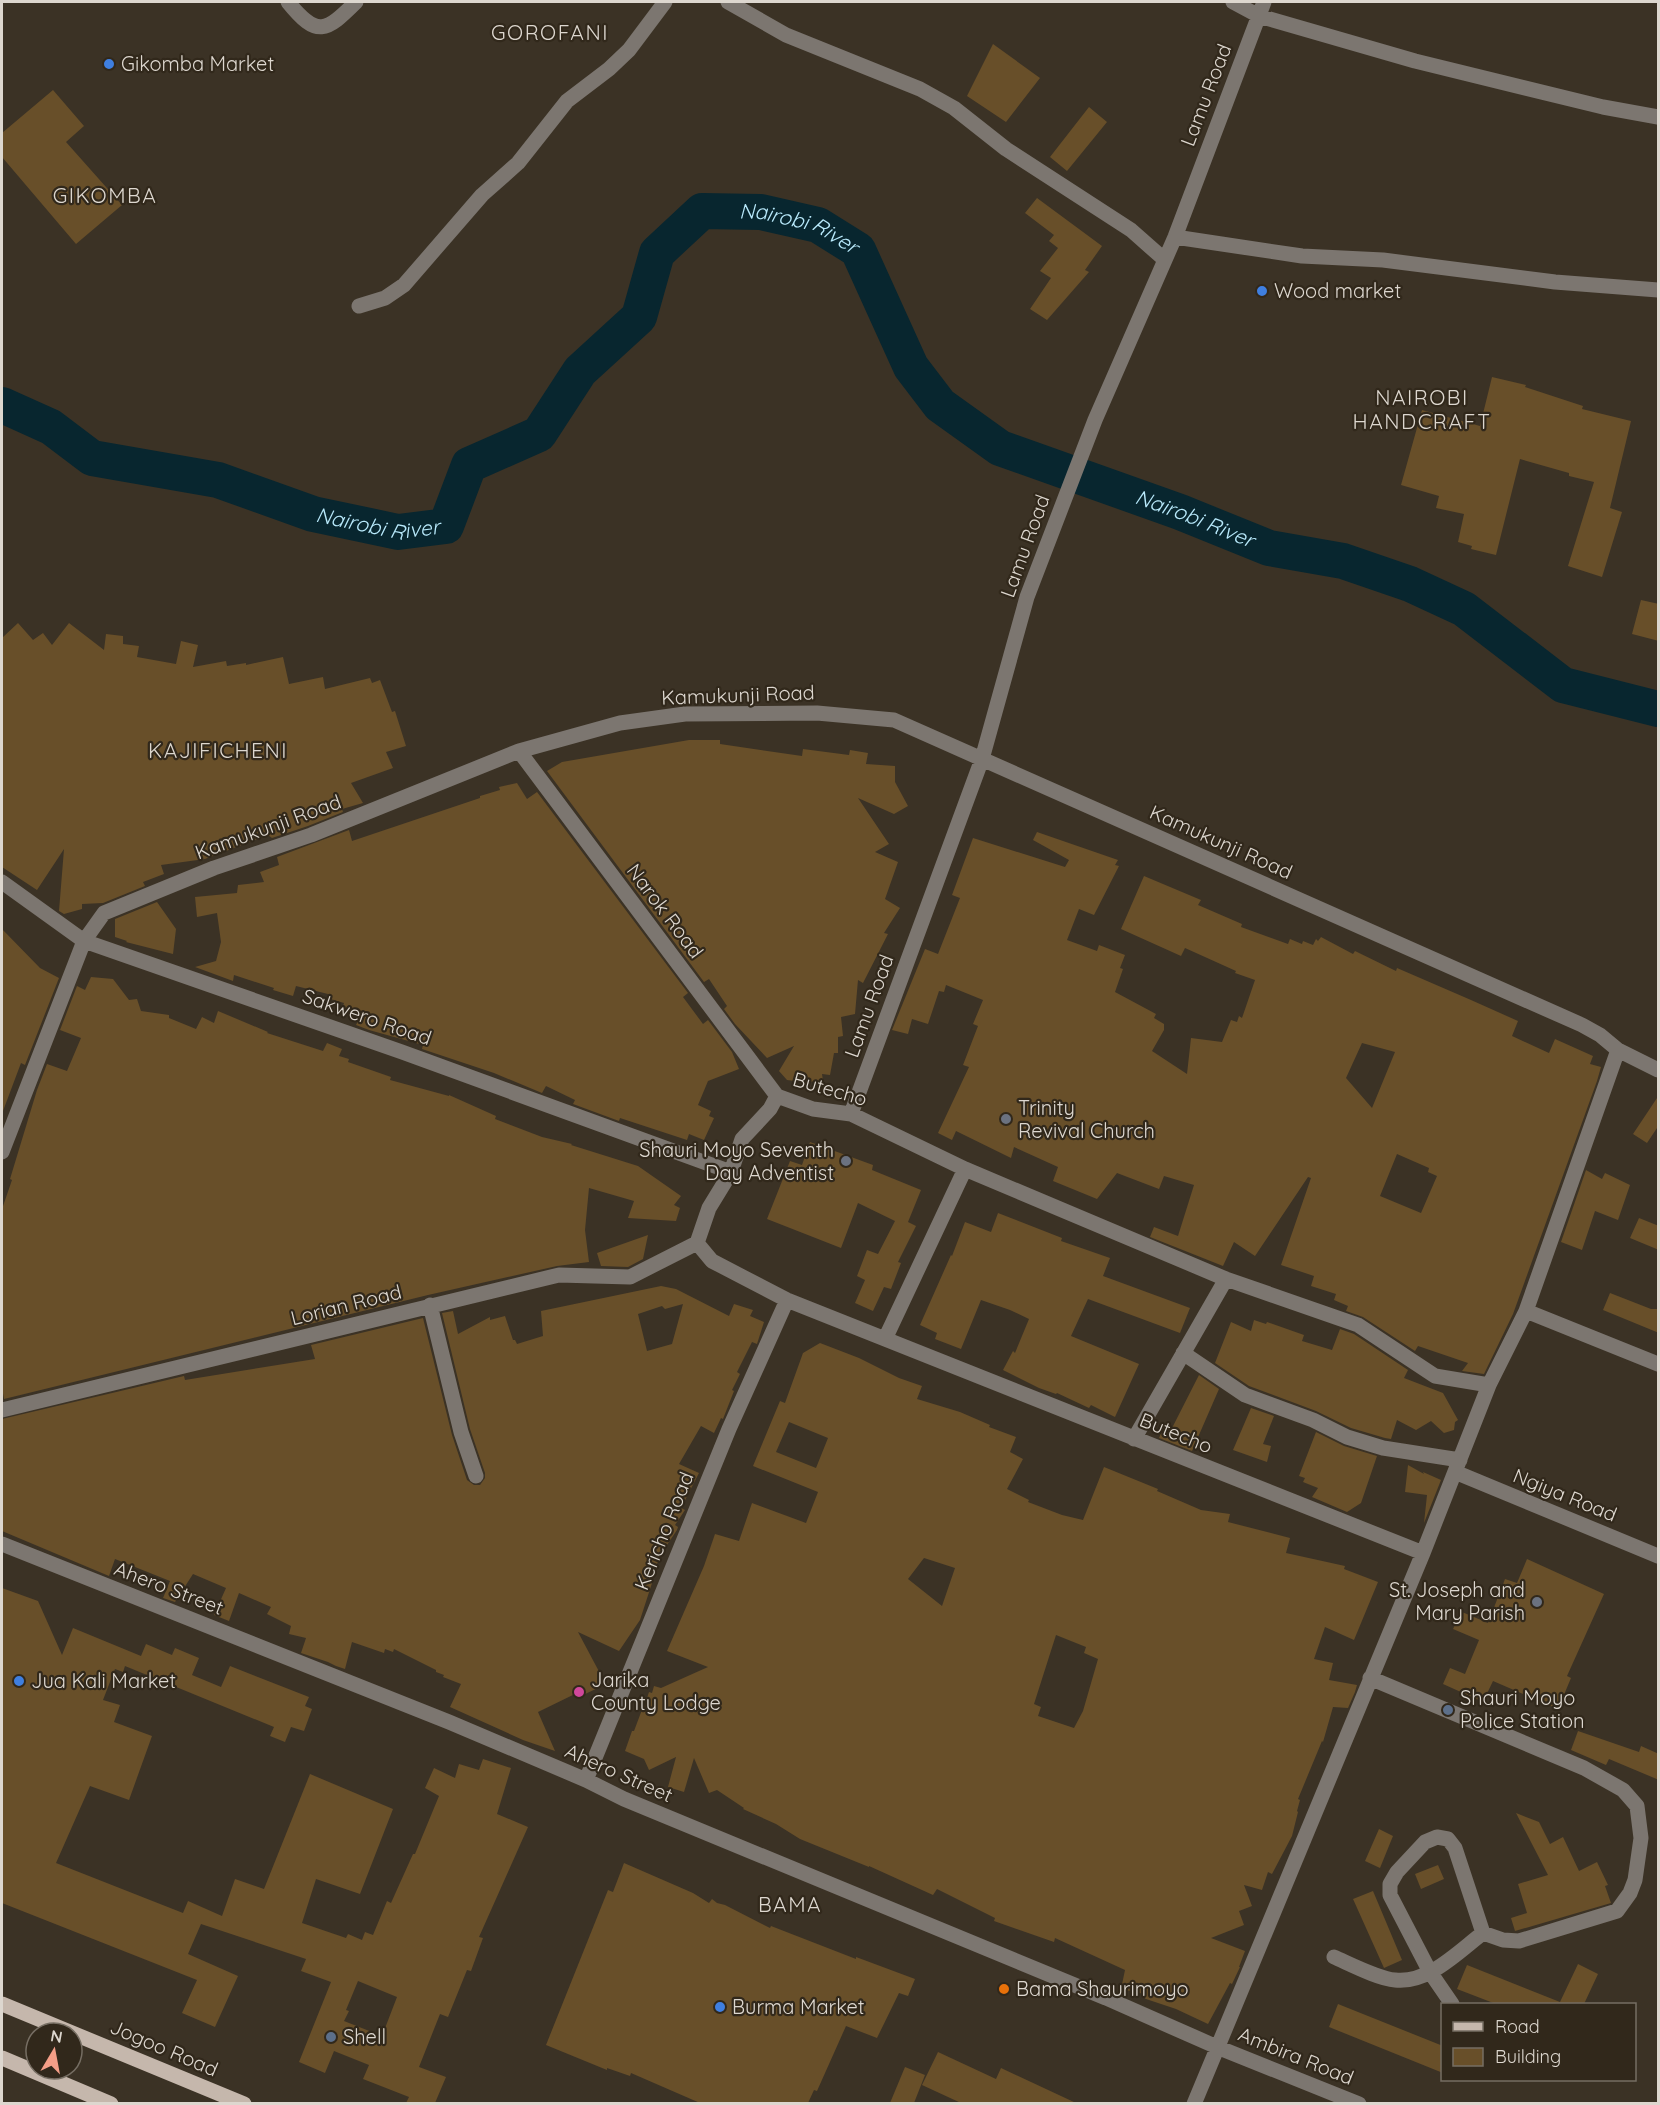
<svg xmlns="http://www.w3.org/2000/svg" width="1660" height="2105" viewBox="0 0 1660 2105" font-family="Quicksand,sans-serif">
<style>
.lines{fill:none;stroke-linecap:round;stroke-linejoin:round}
.river{stroke:#08262f;stroke-width:36}
.building{fill:#684f29;fill-rule:evenodd}
.minor{stroke:#7c7670;stroke-width:15}
.major{stroke:#c5b7ac;stroke-width:15}
.shop-dot{fill:#3f7fe0;stroke:#31281b;stroke-width:2}
.worship-dot{fill:#6b7280;stroke:#31281b;stroke-width:2}
.hotel-dot{fill:#d1479c;stroke:#31281b;stroke-width:2}
.service-dot{fill:#5c6f8a;stroke:#31281b;stroke-width:2}
.food-dot{fill:#e8710a;stroke:#31281b;stroke-width:2}
.labels{text-anchor:middle;stroke-width:4.5;stroke-linejoin:round;paint-order:stroke}
.poi-label{font-size:20px;fill:#ddd7cf;stroke:#31281b;text-anchor:start}
.street-label{font-size:20px;fill:#ddd7cf;stroke:#31281b}
.neighbourhood-label{font-size:21px;letter-spacing:1.5px;fill:#ddd7cf;stroke:#31281b}
.water-label{font-size:21px;font-style:italic;fill:#b9eafc;stroke:#31281b}
</style>
<rect width="100%" height="100%" fill="#3b3225"/>
<g class="lines">
<path class="river" id="s1" d="M2,405L51,427L92,458L218,480L313,514L398,532L446,526L469,465L539,434L580,371L639,317L657,253L702,211L761,212L818,225L858,250L911,367L940,405L1000,448L1180,512L1269,548L1343,561L1410,584L1464,609L1563,685L1658,709"/>
</g>
<path class="building" d="M993,44L1040,78L1006,122L967,96Z
M53,90L84,126L66,142L122,205L76,244L2,157V133Z
M1089,107L1107,122L1067,171L1050,157Z
M1037,198L1102,246L1085,270L1089,272L1047,320L1030,309L1051,278L1040,271L1058,248L1049,241L1054,235L1025,213Z
M1492,377L1526,385L1525,387L1583,406L1582,409L1631,421L1610,508L1622,512L1602,577L1568,566L1594,482L1569,476V473L1520,459L1496,555L1471,549L1472,546L1458,542L1464,514L1436,508L1439,496L1401,485L1422,410L1480,426Z
M1641,600L1659,604V641L1632,634Z
M18,623L33,640L43,633L52,645L69,623L104,650L106,634L123,636V644L139,646L137,657L176,664L181,641L198,645L193,667L226,661L227,666L246,663V665L283,657L289,684L323,677L325,689L370,678L372,683L380,680L392,712L395,711L406,746L386,752L393,768L351,783L363,803L342,809L343,812L308,826L272,838L268,835L205,859L161,865L164,874L143,882L145,886L103,903L82,904V909L64,914L59,911L64,849L37,890L2,867V638Z
M689,740H720V744L802,756L803,749L849,755L850,750L868,753L866,764L895,766V782L908,806L894,814L858,798L889,844L875,852L898,862L885,899L900,908L884,933L888,934L863,983L858,980L855,1014L841,1017L843,1036L838,1037V1053H834L830,1075L822,1074L823,1081L802,1082L787,1080L779,1071L794,1046L767,1058L735,1024L724,1009L727,1006L709,979L704,982L547,771L562,762Z
M517,783L527,799L537,792L688,993L683,997L703,1024L708,1020L732,1052L739,1069L708,1081L698,1105L711,1111L709,1116L714,1118L704,1140L689,1134L687,1140L620,1118L619,1121L573,1104L575,1100L546,1086L542,1093L494,1073L422,1049L423,1045L369,1030L356,1025L359,1019L341,1012L344,1003L327,998L328,994L296,986L293,996L273,990L274,988L234,975L233,981L195,967L216,961L221,942L217,913L197,917L195,897L237,893L238,885L264,882L260,872L279,865L277,857L349,830L352,841L480,798V796L500,790L499,787Z
M1037,832L1118,860L1115,865L1119,866L1094,915L1079,909L1067,940L1097,951L1099,945L1125,955L1120,968L1123,969L1115,992L1156,1014L1154,1018L1164,1024V1030L1152,1051L1187,1074L1191,1038L1222,1042L1231,1020L1237,1022L1239,1016L1242,1018L1255,980L1235,973L1236,971L1185,948L1181,956L1121,929L1144,876L1201,900L1198,905L1242,924L1241,927L1288,944L1290,939L1302,944L1303,941L1313,945L1316,939L1318,941L1321,937L1353,954L1355,951L1396,971L1397,968L1471,1000L1518,1021L1512,1036L1549,1053L1555,1039L1593,1056L1590,1064L1601,1067L1597,1081L1513,1314L1484,1374L1462,1371L1468,1363L1418,1346L1415,1351L1363,1317L1346,1311L1348,1306L1334,1300L1336,1294L1311,1286L1314,1276L1281,1265L1311,1178L1308,1177L1255,1256L1234,1242L1223,1266L1150,1237L1154,1227L1178,1236L1194,1185L1164,1176L1159,1189L1117,1173L1097,1199L1053,1181L1058,1167L1014,1147L1011,1158L956,1131L952,1140L938,1133L969,1067L963,1065L978,1026L973,1024L983,1000L946,985L944,992L939,991L928,1024L912,1019L908,1034L892,1030L925,949L938,954L960,898L952,895L973,838L1065,867L1069,860L1033,840ZM1362,1043L1395,1052L1372,1108L1346,1078ZM1397,1154L1429,1168L1428,1172L1437,1176L1421,1213L1380,1196Z
M157,902L176,929L173,954L126,942L127,941L115,937V919Z
M2,929L40,968L59,978L25,1065L21,1063L3,1111Z
M91,977L113,979L129,1000L137,999L141,1011L169,1015V1018L196,1029L202,1017L214,1023L218,1011L268,1032L267,1033L323,1051L327,1043L342,1049L339,1056L349,1059L348,1062L391,1077L390,1080L449,1096V1095L496,1116L495,1119L542,1137L572,1144L571,1145L638,1166L681,1196L674,1205L680,1208L676,1221L628,1218L634,1201L589,1188L585,1230L589,1262L557,1266L428,1295L4,1399L2,1388V1209L12,1180L10,1179L37,1090L47,1064L67,1071L81,1038L60,1030L77,986L85,990Z
M1659,1095V1125L1647,1143L1633,1134Z
M810,1142L873,1165L872,1170L921,1190L908,1222L916,1226L898,1262L901,1263L891,1289L884,1287L873,1311L855,1303L865,1280L857,1276L867,1250L878,1254L895,1221L858,1203L841,1248L767,1219L790,1161L802,1165Z
M1586,1170L1602,1179L1605,1173L1630,1185L1618,1220L1595,1211L1582,1250L1561,1242Z
M998,1213L1062,1238L1061,1241L1110,1258L1103,1276L1190,1308L1180,1333L1088,1299L1071,1336L1139,1364L1115,1417L1091,1405L1089,1408L1057,1393L1056,1394L1039,1388L1003,1370L1013,1351L1015,1353L1029,1319L1010,1310L981,1300L961,1349L935,1339L937,1333L920,1325L951,1255L952,1256L965,1222L991,1232Z
M1639,1218L1659,1226V1250L1630,1238Z
M648,1235L643,1259L628,1267L601,1266L597,1253Z
M661,1286L676,1289L729,1316L734,1304L753,1310L750,1316L764,1322L757,1344L752,1342L737,1372L740,1374L732,1390L734,1391L723,1419L721,1418L714,1433L701,1426L679,1464L699,1473L681,1508L685,1510L675,1525L678,1527L677,1530L663,1551L650,1579L653,1580L640,1620L619,1651L578,1632L603,1679L599,1681L602,1686L581,1696L579,1692L538,1712L555,1751L523,1740L450,1707L461,1684L443,1677L444,1675L436,1672V1670L394,1649L393,1652L385,1649L384,1653L352,1642L345,1669L336,1666L328,1662L301,1653L306,1638L289,1634L291,1626L267,1614L271,1607L239,1593L229,1621L214,1615L226,1588L193,1574L175,1602L163,1598L170,1581L115,1559L109,1576L2,1531V1419L184,1376L185,1380L315,1359L311,1345L423,1318L452,1435L467,1480L474,1485H480L485,1478V1473L470,1429L442,1313L453,1311L458,1334L490,1317V1320L505,1316L513,1340H515L517,1344L543,1336L541,1311ZM683,1304L672,1344L647,1351L638,1314L662,1306L665,1309Z
M1610,1293L1651,1309H1659V1333L1603,1310Z
M1254,1320L1266,1324L1267,1322L1304,1335L1302,1341L1332,1350L1340,1329L1354,1334L1408,1370L1404,1378L1443,1393L1458,1420L1455,1422L1454,1430L1444,1433L1431,1421L1416,1430L1397,1420L1391,1439L1385,1438L1351,1428L1316,1411L1249,1386L1215,1363L1231,1322L1251,1331Z
M820,1343L859,1358L899,1378L922,1386L917,1399L960,1412L990,1425L989,1427L1016,1437L1010,1452L1023,1459L1007,1489L1029,1500L1028,1502L1062,1515L1083,1520L1104,1467L1158,1489L1157,1491L1201,1510L1230,1514L1228,1522L1290,1538L1286,1553L1345,1566L1344,1569L1378,1582L1354,1640L1325,1627L1314,1659L1333,1663L1329,1680L1357,1685L1355,1692L1348,1708L1333,1707L1323,1742L1322,1741L1298,1799L1300,1800L1297,1811L1298,1812L1292,1836L1272,1874L1268,1872L1262,1890L1244,1885L1252,1906L1239,1911L1244,1925L1211,1938L1245,1951L1239,1967H1240L1232,1984L1230,1983L1208,2024L1176,2009L1146,1999L1143,1997L1144,1994L1121,1989L1125,1970L1055,1938L1054,1942L994,1921L995,1918L937,1889L933,1895L869,1866V1867L800,1839L776,1824L743,1809L744,1808L717,1790L709,1793L694,1758L684,1792L668,1787L676,1757L649,1770L644,1759L625,1751L632,1731H634L643,1707H644L649,1692L652,1693L654,1686L661,1688L708,1667L667,1651L704,1566L715,1534L739,1541L752,1503L806,1523L818,1492L753,1466L780,1401L785,1403L803,1353ZM789,1422L828,1438L816,1468L776,1452ZM924,1558L955,1568L942,1606L908,1579ZM1056,1635L1086,1647L1084,1653L1098,1659L1083,1711L1074,1728L1038,1716L1041,1707L1034,1704Z
M1199,1375L1219,1389L1192,1451L1159,1438L1164,1427L1171,1430Z
M1251,1408L1274,1416L1263,1444L1271,1446L1267,1462L1233,1450Z
M1316,1432L1344,1446L1377,1456L1361,1503L1347,1512L1312,1497L1318,1488L1303,1482L1305,1478L1299,1476Z
M1408,1465L1424,1474L1423,1472L1441,1480L1424,1523L1427,1495L1405,1492Z
M1527,1559L1604,1594L1567,1676L1571,1678L1558,1709L1493,1681L1483,1702L1443,1684L1450,1668L1465,1674L1479,1640L1453,1629L1462,1612L1488,1623L1505,1579L1517,1583Z
M2,1588L38,1601L62,1655L73,1628L141,1656L146,1644L172,1655L175,1648L199,1658L192,1675L221,1687L230,1666L309,1697L305,1706L312,1709L304,1731L291,1727L285,1742L270,1736L274,1727L125,1666L123,1672L115,1669L103,1700L120,1705L114,1722L152,1736L129,1800L90,1786L56,1863L183,1913L188,1901L222,1916L235,1879L264,1889L310,1774L393,1809L360,1894L316,1879L302,1923L346,1938L348,1934L362,1940L365,1932L373,1935L387,1901L391,1903L413,1854H415L439,1796L425,1788L434,1768L455,1778L459,1764L479,1770L483,1759L511,1768L497,1814L528,1827L479,1937L483,1938L471,1971L467,1970L448,2017L440,2014L419,2067L446,2077L435,2103H406L409,2097L363,2079L369,2065L334,2051L325,2073L299,2062L331,1982L301,1971L306,1959L201,1924L188,1954L238,1976L215,2027L182,2013L197,1980L2,1903ZM358,1981L397,1997L382,2036L344,2021L349,2011L346,2010Z
M1578,1731L1639,1752L1641,1746L1659,1754V1780L1609,1759L1606,1765L1571,1750Z
M1516,1813L1539,1822L1550,1844L1563,1837L1579,1871L1597,1862L1608,1885L1605,1886L1611,1903L1515,1931L1511,1918L1527,1913L1518,1884L1548,1875Z
M1379,1829L1393,1836L1380,1868L1365,1861Z
M624,1863L693,1893L709,1903L712,1899L717,1903L725,1905L770,1928L771,1926L856,1959V1957L915,1979L908,1996L899,1993L877,2038L846,2026L817,2091L814,2090L808,2103H700L631,2073L630,2076L607,2068V2070L546,2045L608,1890L613,1892Z
M1438,1865L1444,1879L1421,1889L1415,1874Z
M1373,1891L1402,1960L1384,1968L1353,1899Z
M1578,1964L1598,1974L1584,2004H1496L1457,1989L1467,1965L1560,2002Z
M1338,2004L1443,2046V2073L1329,2027Z
M938,2052L996,2079L1001,2068L1076,2103H961L922,2085Z
M905,2067L925,2075L914,2103H890Z"/>
<g class="lines">
<path class="minor" d="M288,2C317,38 326,32 356,2
M728,2L786,35L920,89L954,108L1006,149L1131,230L1165,260
M1233,2L1259,16L1415,61L1603,107L1658,117
M1175,237L1302,256L1383,260L1555,282L1658,290
M359,306L385,298L404,285L482,195L518,163L567,101L609,69L629,50L665,2
M519,751L777,1096
M2,882L84,941L402,1052L731,1172
M851,1114L982,759L1027,597L1095,420L1175,237L1264,2
M2,1152L84,941L104,913L214,868L311,835L519,751L620,723L685,714L817,713L894,720L1582,1025L1600,1035L1618,1050L1658,1070
M430,1305L461,1432L476,1476
M1526,1311L1658,1364
M885,1339L965,1169
M1183,1353L1245,1395L1313,1420L1347,1437L1383,1448L1460,1460
M2,1410L559,1275L630,1277L697,1243
M1134,1439L1226,1279
M1455,1472L1658,1556
M2,1544L449,1722L586,1780L624,1799L1106,1998L1217,2047L1359,2104
M1423,1553L787,1300L712,1261L697,1243L709,1208L731,1172L742,1139L770,1109L777,1096L813,1109L851,1114L965,1169L1226,1279L1358,1325L1435,1376L1489,1385
M586,1780L729,1429L787,1300
M1334,1957C1350,1964 1379,1979 1395,1980C1428,1984 1459,1951 1483,1933L1503,1940L1519,1941L1617,1911L1630,1893L1635,1880L1641,1838L1637,1806L1623,1790L1584,1768L1370,1678
M1452,2004L1430,1972L1390,1895V1884L1397,1872L1425,1842L1437,1837L1448,1839L1455,1848L1483,1933
M1194,2104L1423,1553L1489,1385L1526,1311L1618,1050"/>
<path class="major" d="M2,2004L244,2104
M2,2058L111,2104"/>
</g>
<g class="shop-dot">
<circle cx="109" cy="64" r="6"/>
<circle cx="1262" cy="291" r="6"/>
<circle cx="19" cy="1681" r="6"/>
<circle cx="720" cy="2007" r="6"/>
</g>
<g class="worship-dot">
<circle cx="1006" cy="1119" r="6"/>
<circle cx="846" cy="1161" r="6"/>
<circle cx="1537" cy="1602" r="6"/>
</g>
<circle class="hotel-dot" cx="579" cy="1692" r="6"/>
<g class="service-dot">
<circle cx="1448" cy="1710" r="6"/>
<circle cx="331" cy="2037" r="6"/>
</g>
<circle class="food-dot" cx="1004" cy="1989" r="6"/>
<g class="labels">
<g class="poi-label">
<text x="121" y="71">Gikomba Market</text>
<text x="1274" y="298">Wood market</text>
<text x="1018" y="1115">Trinity<tspan x="1018" dy="23">Revival Church</tspan></text>
<text x="834" y="1157" text-anchor="end">Shauri Moyo Seventh<tspan x="834" dy="23">Day Adventist</tspan></text>
<text x="1525" y="1597" text-anchor="end">St. Joseph and<tspan x="1525" dy="23">Mary Parish</tspan></text>
<text x="591" y="1687">Jarika<tspan x="591" dy="23">County Lodge</tspan></text>
<text x="31" y="1688">Jua Kali Market</text>
<text x="1460" y="1705">Shauri Moyo<tspan x="1460" dy="23">Police Station</tspan></text>
<text x="1016" y="1996">Bama Shaurimoyo</text>
<text x="732" y="2014">Burma Market</text>
<text x="343" y="2044">Shell</text>
</g>
<g class="street-label">
<text transform="translate(1206 95) rotate(-69)" y="7">Lamu Road</text>
<text transform="translate(1025 546) rotate(-70)" y="7">Lamu Road</text>
<text transform="translate(738 695) rotate(-2)" y="7">Kamukunji Road</text>
<text transform="translate(268 827) rotate(-20)" y="7">Kamukunji Road</text>
<text transform="translate(1221 842) rotate(24)" y="7">Kamukunji Road</text>
<text transform="translate(665 911) rotate(53)" y="7">Narok Road</text>
<text transform="translate(869 1006) rotate(-70)" y="7">Lamu Road</text>
<text transform="translate(367 1017) rotate(19)" y="7">Sakwero Road</text>
<text transform="translate(830 1089) rotate(16)" y="7">Butecho</text>
<text transform="translate(346 1305) rotate(-14)" y="7">Lorian Road</text>
<text transform="translate(1176 1433) rotate(22)" y="7">Butecho</text>
<text transform="translate(1565 1495) rotate(22)" y="7">Ngiya Road</text>
<text transform="translate(664 1531) rotate(-68)" y="7">Kericho Road</text>
<text transform="translate(169 1588) rotate(21)" y="7">Ahero Street</text>
<text transform="translate(619 1773) rotate(24)" y="7">Ahero Street</text>
<text transform="translate(164 2048) rotate(23)" y="7">Jogoo Road</text>
<text transform="translate(1296 2056) rotate(22)" y="7">Ambira Road</text>
</g>
<g class="neighbourhood-label">
<text x="550" y="40">GOROFANI</text>
<text x="105" y="203">GIKOMBA</text>
<text x="1422" y="405">NAIROBI<tspan x="1422" dy="24">HANDCRAFT</tspan></text>
<text x="218" y="758">KAJIFICHENI</text>
<text x="790" y="1912">BAMA</text>
</g>
<g class="water-label">
<text dy="7" stroke="none"><textPath href="#s1" startOffset="994">Nairobi River</textPath></text>
<text dy="7" stroke="none"><textPath href="#s1" startOffset="400">Nairobi River</textPath></text>
<text dy="7" stroke="none"><textPath href="#s1" startOffset="1516">Nairobi River</textPath></text>
</g>
</g>
<rect width="1660" height="2105" fill="none" stroke="#ddd7cf" stroke-width="6"/>
<rect x="1441" y="2003" width="195" height="78" fill="#31281b" stroke="#766e63" stroke-width="1.5"/>
<rect x="1453" y="2022" width="30" height="9" fill="#c5b7ac" stroke="#766e63" stroke-width="1.5"/>
<text x="1495" y="2033" font-size="18" fill="#ddd7cf">Road</text>
<rect x="1453" y="2048" width="30" height="18" fill="#684f29" stroke="#766e63" stroke-width="1.5"/>
<text x="1495" y="2063" font-size="18" fill="#ddd7cf">Building</text>
<g transform="translate(54 2051) rotate(10)"><circle r="28" fill="#31281b" stroke="#766e63" stroke-width="1.5"/>
<path d="M0-4.5L10 22L0 15L-10 22Z" fill="#f49e87"/>
<text y="-9" font-size="16" font-weight="bold" text-anchor="middle" fill="#ddd7cf">N</text>
</g>
</svg>
